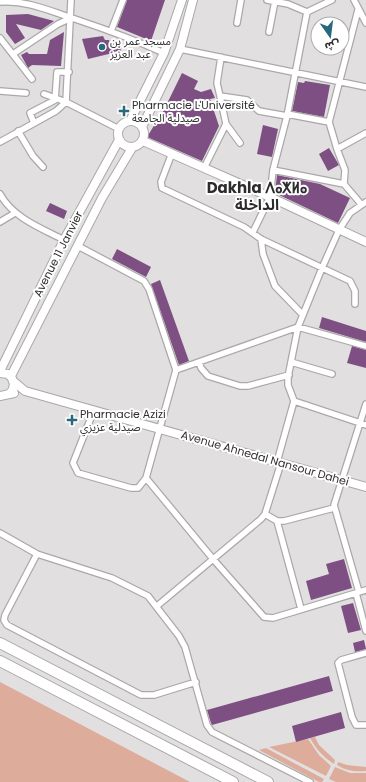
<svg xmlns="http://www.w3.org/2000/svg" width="366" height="782" viewBox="0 0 366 782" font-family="Poppins,'Noto Sans Arabic','Noto Sans Tifinagh',sans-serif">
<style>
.green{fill:#ddac9b}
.building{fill:#7e4f82}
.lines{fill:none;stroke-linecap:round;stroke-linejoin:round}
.street-casing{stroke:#aba8a9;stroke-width:8}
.secondary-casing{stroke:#aba8a9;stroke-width:10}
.highway-casing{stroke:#aba8a9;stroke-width:12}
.street{stroke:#fff;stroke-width:5.5}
.secondary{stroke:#fff;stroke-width:8}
.highway{stroke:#fff;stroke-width:10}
.poi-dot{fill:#28697d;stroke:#fff;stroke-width:1.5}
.labels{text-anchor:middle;stroke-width:4;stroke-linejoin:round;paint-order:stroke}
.poi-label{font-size:11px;fill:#312f30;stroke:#fff;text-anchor:start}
.street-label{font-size:11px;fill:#312f30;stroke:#fff}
.district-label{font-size:15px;font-weight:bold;fill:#2d2b2c;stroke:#fff}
</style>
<rect width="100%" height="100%" fill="#e2dfe0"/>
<path class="green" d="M0,682L190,782H0Z
M315,737L319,745L335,760L334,764C323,757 316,749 310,738Z
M308,739L319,755L331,766L326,776L269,747Z
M266,748L324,779L322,782H319L259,750Z
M338,762L347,765L366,767V771C356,772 346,771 337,765Z
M335,767L350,773H366V782H336L329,779Z"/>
<path class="building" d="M127,0H165L151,41L117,27Z
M28,14L54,21L41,30L16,24L25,38L15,44L6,32V15Z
M64,32L61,66L32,65L28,68L21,55L27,52L29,54H47L50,40Z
M103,36L105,40H109L110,42H119L121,51L88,59L82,39Z
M182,73L198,81L194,89L201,92L211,89L215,98L210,99L219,126L202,161L147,137L155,124H157Z
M305,81L330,85L324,117L292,111L298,82L304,83Z
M263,125L278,129L272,157L257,154Z
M329,148L339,165L328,171L319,154Z
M277,175L320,184L350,198L338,223L275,193Z
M50,203L67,211L64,219L46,211Z
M117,249L151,267L146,277L112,259Z
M160,280L189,361L179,365L151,284Z
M322,317L366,331V342L319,328Z
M352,346L366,350V368L347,363Z
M344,559L352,588L311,600L306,581L329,574L326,564Z
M353,603L361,630L348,633L341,606Z
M364,640L366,649L355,652L353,643Z
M329,676L333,691L212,725L211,723L207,710Z
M341,712L345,728L296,742L292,726Z"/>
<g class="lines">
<defs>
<path id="street" d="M267,0L288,4L307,12L332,0
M354,0L366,23
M0,2C27,0 50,11 75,19C105,29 135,40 164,53
M237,23L241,0
M111,31L123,0
M269,32L275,1
M0,38L32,79
M180,49L366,87
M13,54L58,24L71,18
M221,57L217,83L220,96L247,100L259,111L287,116
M0,91L26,93
M44,94L66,102L119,129
M220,96L226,124L240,143
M287,114L329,122L337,149
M329,122L358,10
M34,123L30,113L55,100L57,72H69
M18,131L33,156L43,167
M0,142L56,111L66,102L71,0
M172,153L161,182L162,188L244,227L261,239L350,281L355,291V304
M204,168L226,124
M273,170L344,184L361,204
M344,184L345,170L337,149L366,133
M0,194C13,218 41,228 64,240
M0,222L15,213
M253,232L270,197L273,170L287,116L307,12
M261,239L263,254L275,286L303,315
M78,246L144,281L149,289L176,370L298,327L366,346
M199,362L201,368L208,376L240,386H248L289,375
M291,362L332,374
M294,401L366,425
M94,410L73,463L78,473L131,488H138L146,478L176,370
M277,462L294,401L288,385V377L298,327L322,268L339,230L350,213L366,202
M146,478L213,559L264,617L273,618L366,590
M265,514L277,521H284L334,508
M277,521L301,609
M0,533L37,554L112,578L148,596L179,636L185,647L207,725L212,732L310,782
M37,554L5,615L4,620L7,625L141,695H154L196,682
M359,592L334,505L366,404
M356,593L366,631
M157,606L261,519L265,514L281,463
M366,653L341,660L338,663L352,717L356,725H366"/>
<path id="secondary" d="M118 134a13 13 0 1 1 26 0a13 13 0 1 1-26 0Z
M130,121L164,53L182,0
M142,127L180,49L193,0
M143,141L270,197L366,242
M0,371L64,240L119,140
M0,373L8,374C15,380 16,388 9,394
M11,376L102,198L132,148
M13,381L25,391L366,487
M0,396L14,393"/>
<path id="highway" d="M0,643L268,782
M0,661L233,782"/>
</defs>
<use href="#street" class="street-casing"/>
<use href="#secondary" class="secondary-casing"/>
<use href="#highway" class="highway-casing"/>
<use href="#street" class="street"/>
<use href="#secondary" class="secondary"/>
<use href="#highway" class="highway"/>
</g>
<g class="poi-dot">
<circle cx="102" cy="47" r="4"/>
<path d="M122 105h4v4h4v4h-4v4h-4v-4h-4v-4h4z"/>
<path d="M70 414h4v4h4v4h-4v4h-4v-4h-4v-4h4z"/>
</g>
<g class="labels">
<g class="poi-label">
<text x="110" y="45">مسجد عمر بن<tspan x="110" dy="13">عبد العزيز</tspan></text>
<text x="132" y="109">Pharmacie L'Université<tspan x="132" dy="13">صيدلية الجامعة</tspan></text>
<text x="80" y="418">Pharmacie Azizi<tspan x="80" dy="13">صيدلية عزيزي</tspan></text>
</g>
<g class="street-label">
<text transform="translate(58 254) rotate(-63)" y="4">Avenue 11 Janvier</text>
<text transform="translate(265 458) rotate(16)" y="4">Avenue Ahnedal Nansour Dahei</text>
</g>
<g class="district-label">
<text x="257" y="193">Dakhla ⴷⴰⵅⵍⴰ<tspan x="257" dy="17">الداخلة</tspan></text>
</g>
</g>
<g transform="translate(330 36) rotate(166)"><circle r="19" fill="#ffffff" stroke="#adacac"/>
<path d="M0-3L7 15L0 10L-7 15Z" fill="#28697d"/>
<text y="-6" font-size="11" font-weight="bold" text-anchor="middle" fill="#312f30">ش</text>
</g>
</svg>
